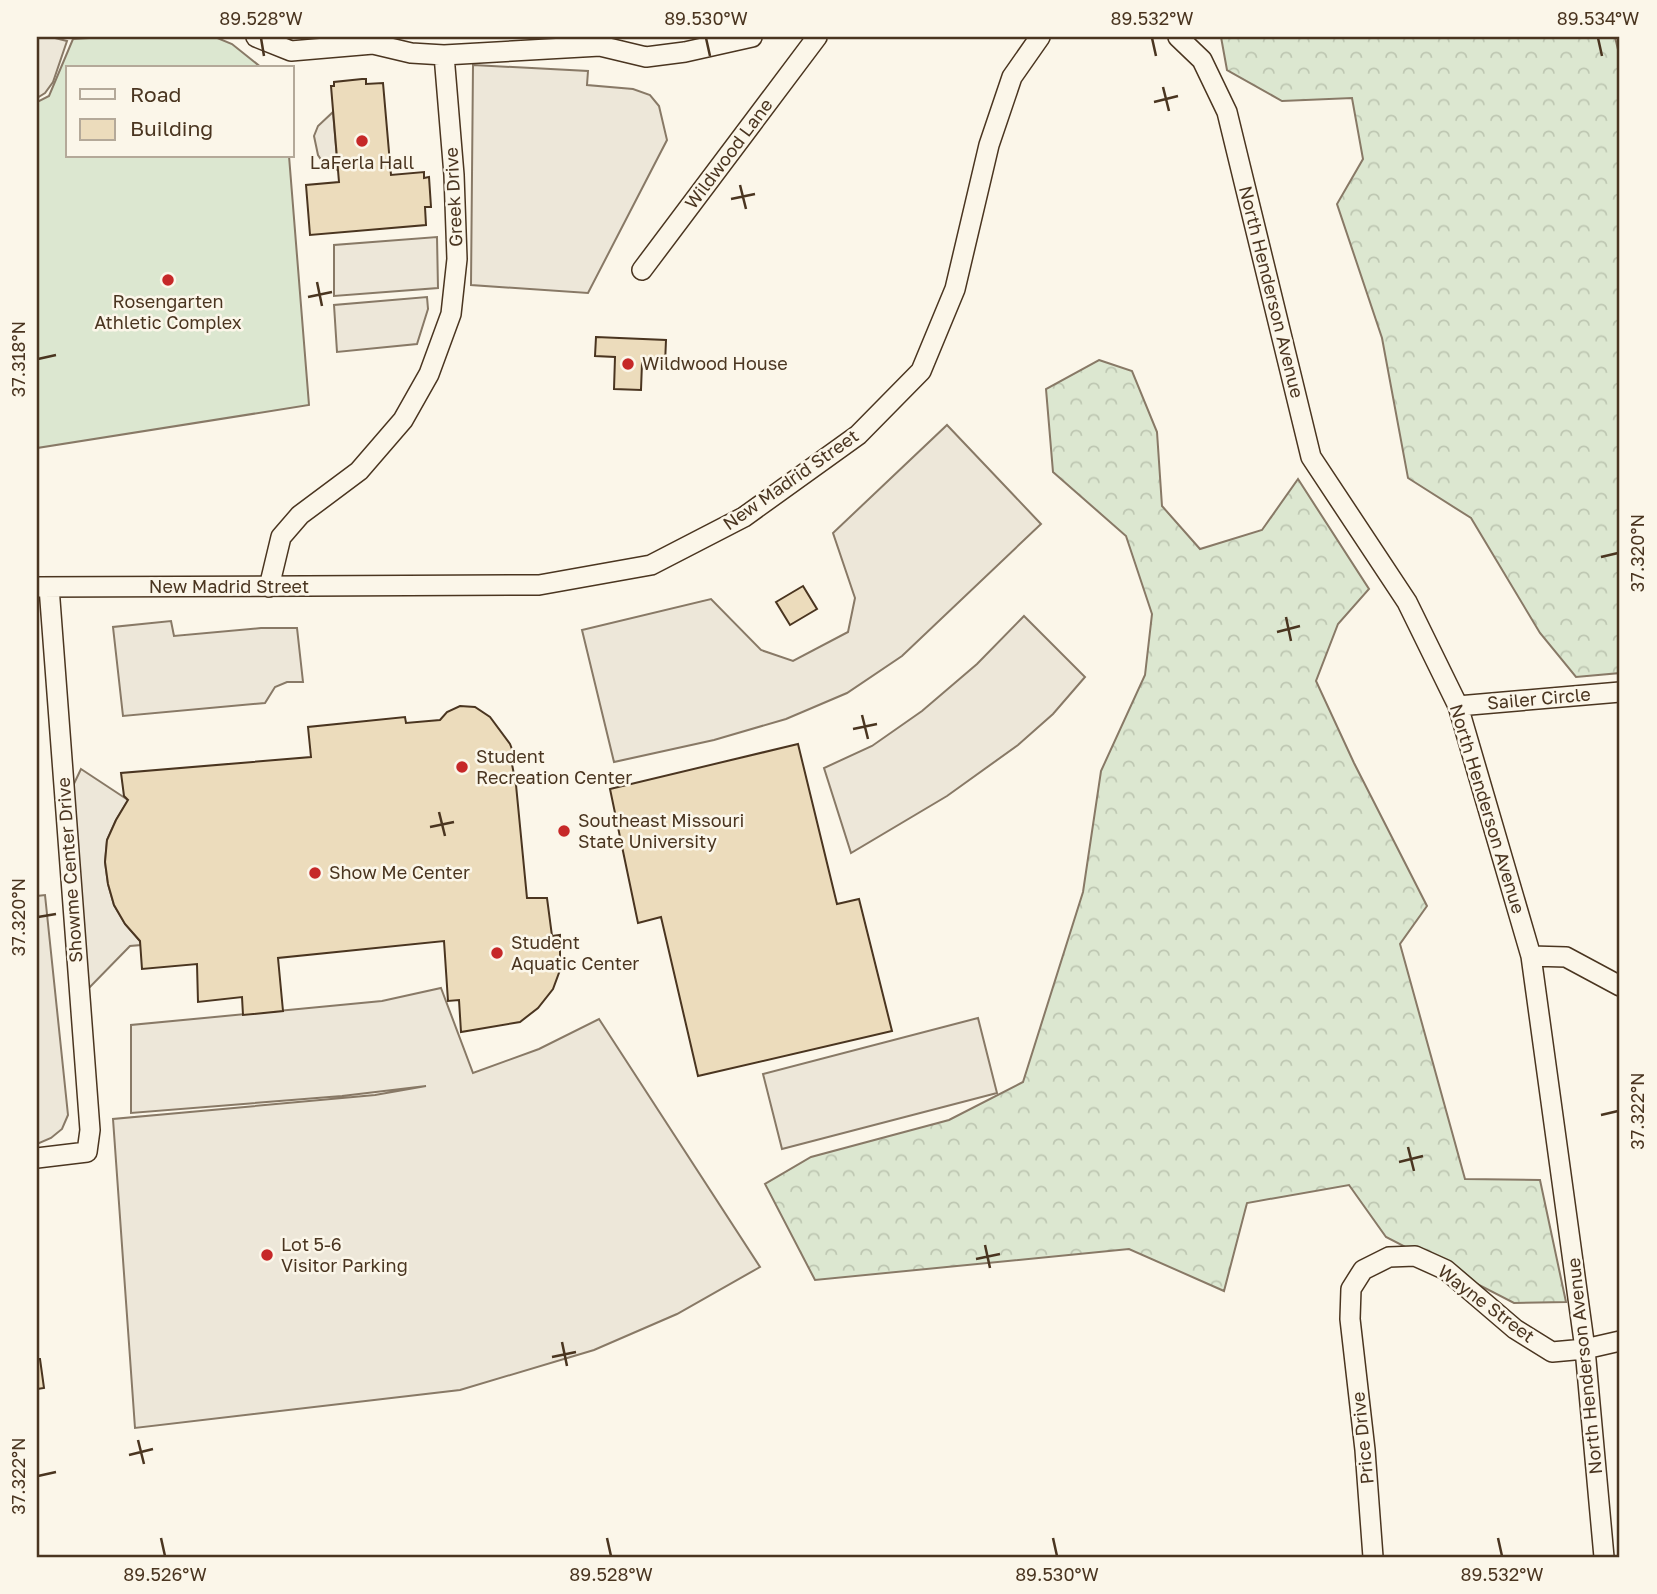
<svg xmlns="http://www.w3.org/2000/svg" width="1657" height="1594" viewBox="0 0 1657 1594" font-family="'Golos Text',sans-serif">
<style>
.forest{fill:url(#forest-crowns);stroke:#887966;stroke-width:2}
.pitch{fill:#dce7d0;stroke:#887966;stroke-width:2}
.parking{fill:#ede7d9;stroke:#887966;stroke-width:2}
.building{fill:#ecdcbc;stroke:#4a3520;stroke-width:2}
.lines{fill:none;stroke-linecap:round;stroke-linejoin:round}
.minor-casing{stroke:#4a3520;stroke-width:22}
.minor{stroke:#fbf6e9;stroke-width:19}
.ticks{fill:none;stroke:#4a3520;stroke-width:2.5}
.poi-dot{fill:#c62828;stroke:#fbf6e9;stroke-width:2.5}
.labels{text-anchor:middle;stroke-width:5;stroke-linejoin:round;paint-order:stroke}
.street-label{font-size:18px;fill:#4a3520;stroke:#fbf6e9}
.poi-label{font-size:18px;fill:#4a3520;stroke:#fbf6e9;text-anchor:start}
.neatline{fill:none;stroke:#4a3520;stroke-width:2.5}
.ticks-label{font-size:18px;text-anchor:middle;fill:#4a3520}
</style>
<defs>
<pattern id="forest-crowns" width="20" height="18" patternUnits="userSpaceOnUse" patternTransform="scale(1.75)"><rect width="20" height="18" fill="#dce7d0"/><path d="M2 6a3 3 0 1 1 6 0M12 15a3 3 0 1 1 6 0" fill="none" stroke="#bec7b2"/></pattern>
</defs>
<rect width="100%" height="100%" fill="#fbf6e9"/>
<path class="forest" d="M1221,37H1615L1620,58V673L1576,677L1540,633L1471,518L1408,478L1382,338L1337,204L1363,159L1352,98L1282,101L1227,70Z
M1099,360L1132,371L1157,432L1162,506L1200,549L1262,530L1298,479L1369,589L1338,624L1316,681L1354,763L1427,906L1400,944L1465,1179L1540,1180L1566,1302L1514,1303L1386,1237L1349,1185L1247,1203L1224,1291L1129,1249L815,1280L765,1184L811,1157L949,1120L1023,1082L1083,892L1101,771L1145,675L1152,614L1126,536L1053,472L1046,389Z"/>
<path class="pitch" d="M105,37H215L232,44L262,68H68V156H289L309,405L37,448V102L49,96L73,39Z"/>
<path class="parking" d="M37,37H51L67,41L53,82L45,93L37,98Z
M473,65L588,71L587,85L633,89L650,95L659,106L667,140L588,293L471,285Z
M333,112L338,170L326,167L318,155L314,136L318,126Z
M437,237L438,288L334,296V245Z
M427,297L428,309L417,344L337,352L334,305Z
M947,425L1041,524L902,656L847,693L786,719L714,740L614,762L582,630L711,599L761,650L793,661L848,632L855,598L833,533Z
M1024,616L1085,677L1053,714L1018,745L947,796L851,853L824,768L872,746L922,711L977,664Z
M171,621L174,636L261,628H297L303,682H287L275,687L265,703L123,716L113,627Z
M81,769L128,800L116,820L107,840L105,862L108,884L114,905L125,924L140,941L141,945L130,946L87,990L70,792Z
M45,895L68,1115L62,1129L51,1138L37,1144V896Z
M441,988L473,1073L539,1049L599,1019L760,1267L677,1314L594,1350L460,1390L135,1428L113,1119L375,1095L426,1086L342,1096L131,1113V1025L382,1001Z
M978,1018L997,1093L782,1149L763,1074Z"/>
<path class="building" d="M362,79H366V84L383,83L391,175L424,172V178L429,177L431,207H425L426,225L310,235L306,185L339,182L331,86H334V82Z
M596,337L666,340L665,364L642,363L641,390L614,389L615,357L595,356Z
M803,586L817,609L790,625L776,602Z
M460,706L475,707L490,717L510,744L515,757L511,759L516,785L527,898H547L552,936L560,935V970L553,989L538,1008L520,1022L461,1032L459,1000L448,1001L444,941L278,958L283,1011L243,1015L242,997L198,1002L197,964L142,969L140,941L125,924L114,905L108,884L105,862L107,840L116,820L128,800L124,796L121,773L311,757L308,727L405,717L406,723L440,720L447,712Z
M798,744L837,904L859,899L892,1031L698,1076L661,917L638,923L610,789Z
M37,1359H40L44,1388L37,1389Z"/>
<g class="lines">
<defs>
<path id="minor" d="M256,37L291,51L373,44L411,53L444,55L600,46L646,57L685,52L752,37
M1178,37L1202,60L1227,112L1311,457L1407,602L1458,706L1531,956L1585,1349L1604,1557
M642,270L817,37
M37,587L539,585L651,565L744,517L858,435L921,371L955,289L989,145L1012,77L1040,37
M269,587L281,537L300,515L359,471L403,420L429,374L451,314L457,259L454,175L444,55
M1458,706L1620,692
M1531,956L1566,957L1620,986
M37,1158L87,1152L90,1130L49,587
M1373,1557L1365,1450L1350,1319L1351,1289L1363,1270L1389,1257L1415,1256L1446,1270L1515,1329L1552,1352L1585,1349L1620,1341"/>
</defs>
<use href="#minor" class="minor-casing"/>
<use href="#minor" class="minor"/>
</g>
<path class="ticks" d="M261,38L264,56M706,38L710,56M1152,38L1156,56M1598,38L1602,56M1163,87L1169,111M1154,102L1178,96M740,185L746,209M731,199L755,194M317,282L322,306M308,297L332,292M38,359L56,355M1601,557L1618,553M1286,617L1291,641M1277,632L1300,626M862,715L868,739M853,729L877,724M439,812L445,836M430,827L454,822M38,917L56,914M1601,1115L1618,1111M1408,1147L1414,1171M1399,1162L1423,1156M985,1245L990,1268M976,1259L1000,1254M562,1342L567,1366M552,1357L576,1352M138,1440L144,1464M129,1455L153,1449M38,1476L56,1472M161,1538L165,1556M607,1538L611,1556M1053,1538L1057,1556M1498,1538L1502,1556"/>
<g class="poi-dot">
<circle cx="362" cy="141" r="7"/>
<circle cx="168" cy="280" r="7"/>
<circle cx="628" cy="364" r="7"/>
<circle cx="462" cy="767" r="7"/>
<circle cx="564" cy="831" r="7"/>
<circle cx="315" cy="873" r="7"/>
<circle cx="497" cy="953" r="7"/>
<circle cx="267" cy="1255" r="7"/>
</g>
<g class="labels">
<g class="street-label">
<text transform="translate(729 154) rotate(-53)" y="6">Wildwood Lane</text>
<text transform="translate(454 197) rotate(-93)" y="6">Greek Drive</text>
<text transform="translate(1271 292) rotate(76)" y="6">North Henderson Avenue</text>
<text transform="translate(791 480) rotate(-35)" y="6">New Madrid Street</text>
<text x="229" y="593">New Madrid Street</text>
<text transform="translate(1539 699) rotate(-5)" y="6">Sailer Circle</text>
<text transform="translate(1487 809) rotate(73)" y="6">North Henderson Avenue</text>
<text transform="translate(70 870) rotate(-94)" y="6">Showme Center Drive</text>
<text transform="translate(1486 1304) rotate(37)" y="6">Wayne Street</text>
<text transform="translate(1585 1366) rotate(-96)" y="6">North Henderson Avenue</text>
<text transform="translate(1363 1438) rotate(-96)" y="6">Price Drive</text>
</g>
<g class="poi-label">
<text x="362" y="169" text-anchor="middle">LaFerla Hall</text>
<text x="168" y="308" text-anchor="middle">Rosengarten<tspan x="168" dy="21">Athletic Complex</tspan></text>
<text x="642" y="370">Wildwood House</text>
<text x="476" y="763">Student<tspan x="476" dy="21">Recreation Center</tspan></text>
<text x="578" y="827">Southeast Missouri<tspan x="578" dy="21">State University</tspan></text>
<text x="329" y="879">Show Me Center</text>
<text x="511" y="949">Student<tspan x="511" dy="21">Aquatic Center</tspan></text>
<text x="281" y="1251">Lot 5-6<tspan x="281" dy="21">Visitor Parking</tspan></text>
</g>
</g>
<rect width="1657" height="1594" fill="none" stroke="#fbf6e9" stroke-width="77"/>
<rect x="66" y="66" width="228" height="91" fill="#fbf6e9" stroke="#b4a999" stroke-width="2"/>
<rect x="80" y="89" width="35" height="10" fill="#fbf6e9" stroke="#b4a999" stroke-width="2"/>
<text x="130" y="102" font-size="21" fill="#4a3520">Road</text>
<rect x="80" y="119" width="35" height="21" fill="#ecdcbc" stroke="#b4a999" stroke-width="2"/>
<text x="130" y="136" font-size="21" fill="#4a3520">Building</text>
<rect x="38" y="38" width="1580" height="1518" class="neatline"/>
<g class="ticks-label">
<text x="261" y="25">89.528°W</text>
<text x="706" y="25">89.530°W</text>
<text x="1152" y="25">89.532°W</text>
<text x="1598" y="25">89.534°W</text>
<text transform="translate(19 359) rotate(-90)" y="6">37.318°N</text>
<text transform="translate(1638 553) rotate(-90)" y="6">37.320°N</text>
<text transform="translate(19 917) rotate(-90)" y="6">37.320°N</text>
<text transform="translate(1638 1111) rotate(-90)" y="6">37.322°N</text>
<text transform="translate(19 1476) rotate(-90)" y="6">37.322°N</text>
<text x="165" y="1581">89.526°W</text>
<text x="611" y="1581">89.528°W</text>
<text x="1057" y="1581">89.530°W</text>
<text x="1502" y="1581">89.532°W</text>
</g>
</svg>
